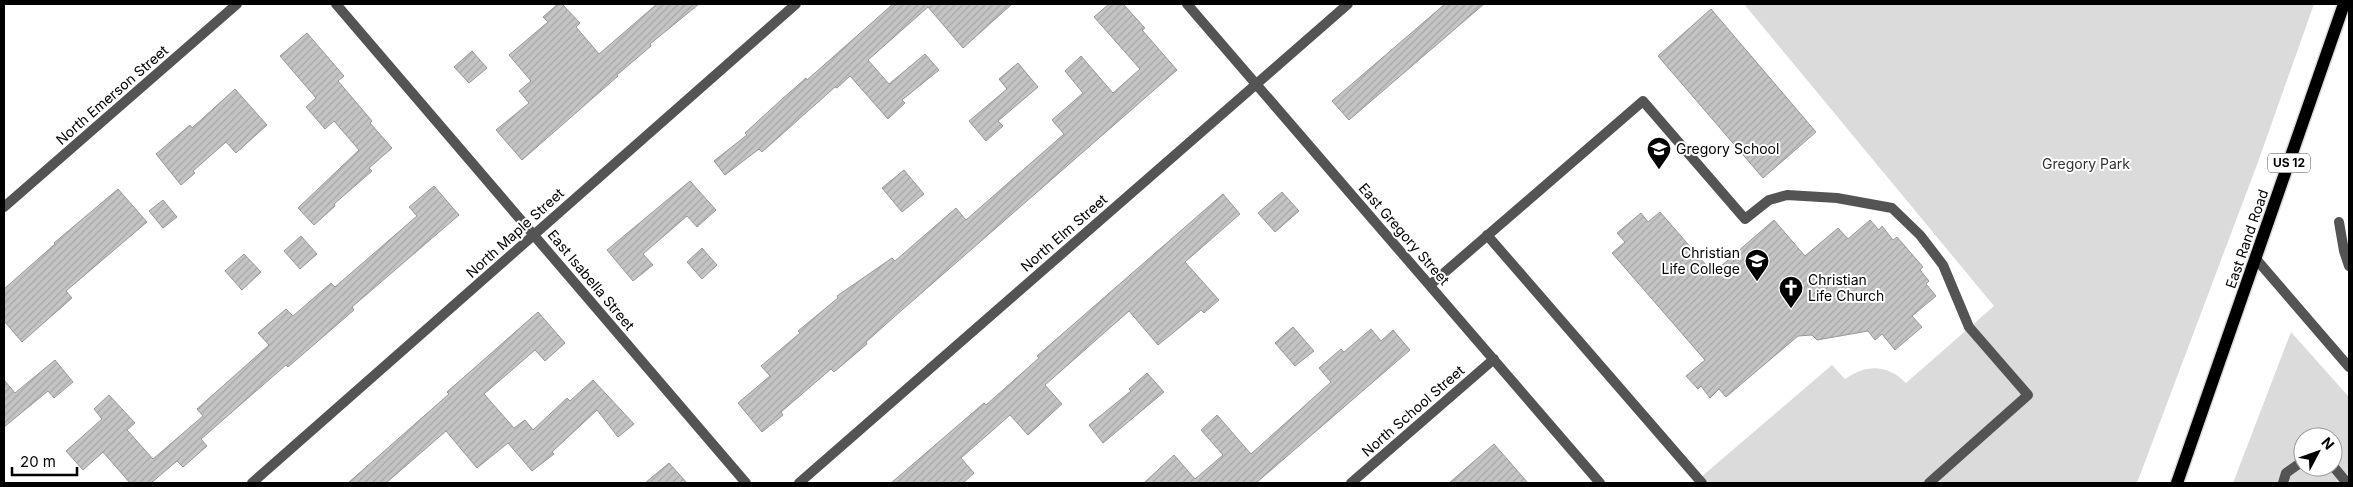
<svg xmlns="http://www.w3.org/2000/svg" width="2353" height="487" viewBox="0 0 2353 487" font-family="Inter,sans-serif">
<style>
.green{fill:#dbdbdb;fill-rule:evenodd}
.building{fill:url(#building-hatch);stroke:#989898}
.lines{fill:none;stroke-linecap:round;stroke-linejoin:round}
.primary-casing{stroke:#dbdbdb;stroke-width:15}
.lane{stroke:#545454;stroke-width:10}
.street{stroke:#545454;stroke-width:10}
.primary{stroke:#000;stroke-width:12}
.labels{text-anchor:middle;stroke-width:4;stroke-linejoin:round;paint-order:stroke}
.shield{fill:#fff;stroke:#4c4c4c;stroke-width:1}
.shield-label{font-size:12px;font-weight:bold;fill:#000}
.street-label{font-size:14px;fill:#000;stroke:#fff}
.poi-label{font-size:14px;fill:#000;stroke:#fff;text-anchor:start}
.park-label{font-size:14px;fill:#323232;stroke:#fff}
</style>
<defs>
<pattern id="building-hatch" width="6" height="6" patternUnits="userSpaceOnUse" patternTransform="scale(1.25)"><rect width="6" height="6" fill="#c4c4c4"/><path d="M-1 1l2-2M0 6l6-6M5 7l2-2" fill="none" stroke="#a7a7a7"/></pattern>
</defs>
<rect width="100%" height="100%" fill="#fff"/>
<path class="green" d="M1744,4H2314L2258,162L2137,483H1694L1832,365L1845,379C1866,364 1888,364 1906,383L1994,306Z
M2291,332L2349,397V483H2233ZM2303,437H2333V467H2303Z"/>
<path class="building" d="M558,4H562L580,23L576,27L599,54L657,4H699L650,44L651,46L617,75L618,76L522,160L496,130L529,103L519,91L531,81L509,55L548,22L543,17Z
M893,4H1012L963,48L928,7L868,60L889,84L925,54L939,70L902,100L905,103L888,119L850,76L837,88L835,87L762,152L759,149L725,175L714,161L747,135L745,133L781,100L806,78L807,80Z
M1109,4H1123L1145,28L1142,30L1177,70L902,310L866,342L867,344L834,372L831,369L781,412L783,415L762,432L738,403L770,376L761,366L800,333L798,331L838,298L837,296L892,258L895,261L956,208L966,220L1064,134L1052,120L1083,93L1065,71L1081,56L1113,93L1140,69L1094,17Z
M1445,4H1484L1349,120L1332,101Z
M1711,9L1816,132L1763,178L1658,56Z
M307,33L344,76L338,81L372,121L370,123L392,148L369,168L372,171L334,204L335,206L314,225L298,208L359,150L334,121L325,129L306,107L316,98L280,56Z
M472,51L487,68L469,83L454,67Z
M1018,63L1038,87L998,121L1003,126L986,141L969,121L1007,89L999,79Z
M235,89L267,125L236,153L226,142L193,171L195,173L181,185L156,154L190,125L192,128Z
M904,170L924,194L902,212L882,188Z
M690,181L716,210L697,227L687,216L643,254L653,265L633,281L607,250Z
M434,186L459,215L352,307L354,310L288,367L286,365L201,439L207,446L183,467L177,461L151,483H130L103,452L83,470L66,451L102,419L94,409L109,395L135,423L127,430L153,459L203,416L197,409L269,345L258,333L286,309L293,316L331,283L335,287L417,216L409,207Z
M118,189L147,222L66,291L72,298L22,342L4,321V289L55,244L54,243Z
M1282,192L1299,211L1275,232L1258,213Z
M1223,194L1240,214L1185,262L1219,300L1204,313L1201,310L1158,345L1129,311L1045,385L1062,404L1028,435L1010,415L961,458L974,473L963,483H891L984,403L986,405L1039,358L1037,356Z
M163,200L177,217L163,228L149,211Z
M1660,212L1713,273L1774,220L1805,256L1838,228L1848,239L1870,220L1879,230L1882,226L1893,240L1897,237L1923,267L1920,270L1929,281L1926,284L1936,296L1912,316L1922,327L1895,350L1882,334L1875,340L1868,331L1817,340L1812,335L1798,336L1726,397L1719,389L1710,398L1701,386L1698,389L1686,376L1705,360L1612,253L1625,242L1617,233L1641,213L1648,222Z
M301,236L317,254L300,269L284,251Z
M702,248L717,265L702,279L687,262Z
M244,254L261,272L242,290L225,271Z
M538,312L565,343L545,361L535,350L484,394L514,428L525,420L533,430L567,398L570,401L593,380L634,424L618,437L597,410L552,452L554,454L532,471L508,443L477,468L446,431L386,483H348L449,394L447,392Z
M1293,327L1314,351L1295,366L1275,343Z
M1371,329L1381,341L1393,330L1410,350L1256,483H1144L1174,455L1195,479L1223,455L1201,430L1217,415L1251,454L1331,382L1319,368L1341,349L1344,352Z
M55,360L73,382L54,398L48,391L4,427V380L15,393Z
M1147,373L1164,392L1103,443L1089,425L1131,391L1129,389Z
M1494,444L1528,483H1449Z
M669,463L687,483H645Z"/>
<g class="lines">
<defs>
<path id="primary" d="M2177,483L2344,4"/>
</defs>
<use href="#primary" class="primary-casing"/>
<path class="lane" d="M2339,222L2344,251L2349,266
M1487,235L1702,483
M1430,285L1643,101L1745,219L1769,200L1787,195L1837,198L1892,208L1920,235L1943,265L1969,327L2028,395L1929,483
M2333,466L2347,483
M2283,483L2286,473L2303,461"/>
<path class="street" d="M336,4L746,483
M1187,4L1600,483
M4,207L237,4
M2256,259L2349,367
M252,483L796,4
M799,483L1348,4
M1351,483L1494,359"/>
<use href="#primary" class="primary"/>
</g>
<defs>
<symbol id="school-pin" viewBox="-11 -11 22 30"><path d="M0 17L-7.5 6A9.5 9.5 0 1 1 7.5 6Z" fill="#000" stroke="#fff"/><path d="M0-5L7-2L0 1L-7-2ZM-4 1L0 2.5L4 1V4Q0 6-4 4Z" fill="#fff"/></symbol>
<symbol id="church-pin" viewBox="-11 -11 22 30"><path d="M0 17L-7.5 6A9.5 9.5 0 1 1 7.5 6Z" fill="#000" stroke="#fff"/><path d="M-1.2-6h2.4v3.5h3.3v2.4h-3.3V6h-2.4V-.1h-3.3v-2.4h3.3Z" fill="#fff"/></symbol>
</defs>
<g fill-rule="evenodd">
<use href="#school-pin" x="1645" y="135" width="28" height="38"/>
<use href="#school-pin" x="1743" y="247" width="28" height="38"/>
<use href="#church-pin" x="1777" y="274" width="28" height="38"/>
</g>
<g class="labels">
<rect class="shield" x="2268" y="153.5" width="42" height="19" rx="4"/>
<g class="shield-label">
<text x="2289" y="167">US 12</text>
</g>
<g class="street-label">
<text transform="translate(112 95) rotate(-41)" y="5">North Emerson Street</text>
<text transform="translate(515 233) rotate(-42)" y="5">North Maple Street</text>
<text transform="translate(1064 233) rotate(-41)" y="5">North Elm Street</text>
<text transform="translate(1404 234) rotate(49)" y="5">East Gregory Street</text>
<text transform="translate(2247 239) rotate(-71)" y="5">East Rand Road</text>
<text transform="translate(591 280) rotate(50)" y="5">East Isabella Street</text>
<text transform="translate(1413 411) rotate(-41)" y="5">North School Street</text>
</g>
<g class="poi-label">
<text x="1676" y="154">Gregory School</text>
<text x="1740" y="258" text-anchor="end">Christian<tspan x="1740" dy="16">Life College</tspan></text>
<text x="1808" y="285">Christian<tspan x="1808" dy="16">Life Church</tspan></text>
</g>
<g class="park-label">
<text x="2086" y="169">Gregory Park</text>
</g>
</g>
<rect width="2353" height="487" fill="none" stroke="#000000" stroke-width="10"/>
<g transform="translate(2318 452) rotate(49)"><circle r="24" fill="#ffffff" stroke="#999999"/>
<path d="M0-4L9 19L0 12L-9 19Z" fill="#000000"/>
<text y="-8" font-size="14" font-weight="bold" text-anchor="middle" fill="#000000">N</text>
</g>
<path d="M12 467v8h65v-8" fill="none" stroke="#000000" stroke-width="2.5"/>
<text x="20" y="467" font-size="15" fill="#000000" stroke="#ffffff" stroke-width="4" paint-order="stroke">20 m</text>
</svg>
